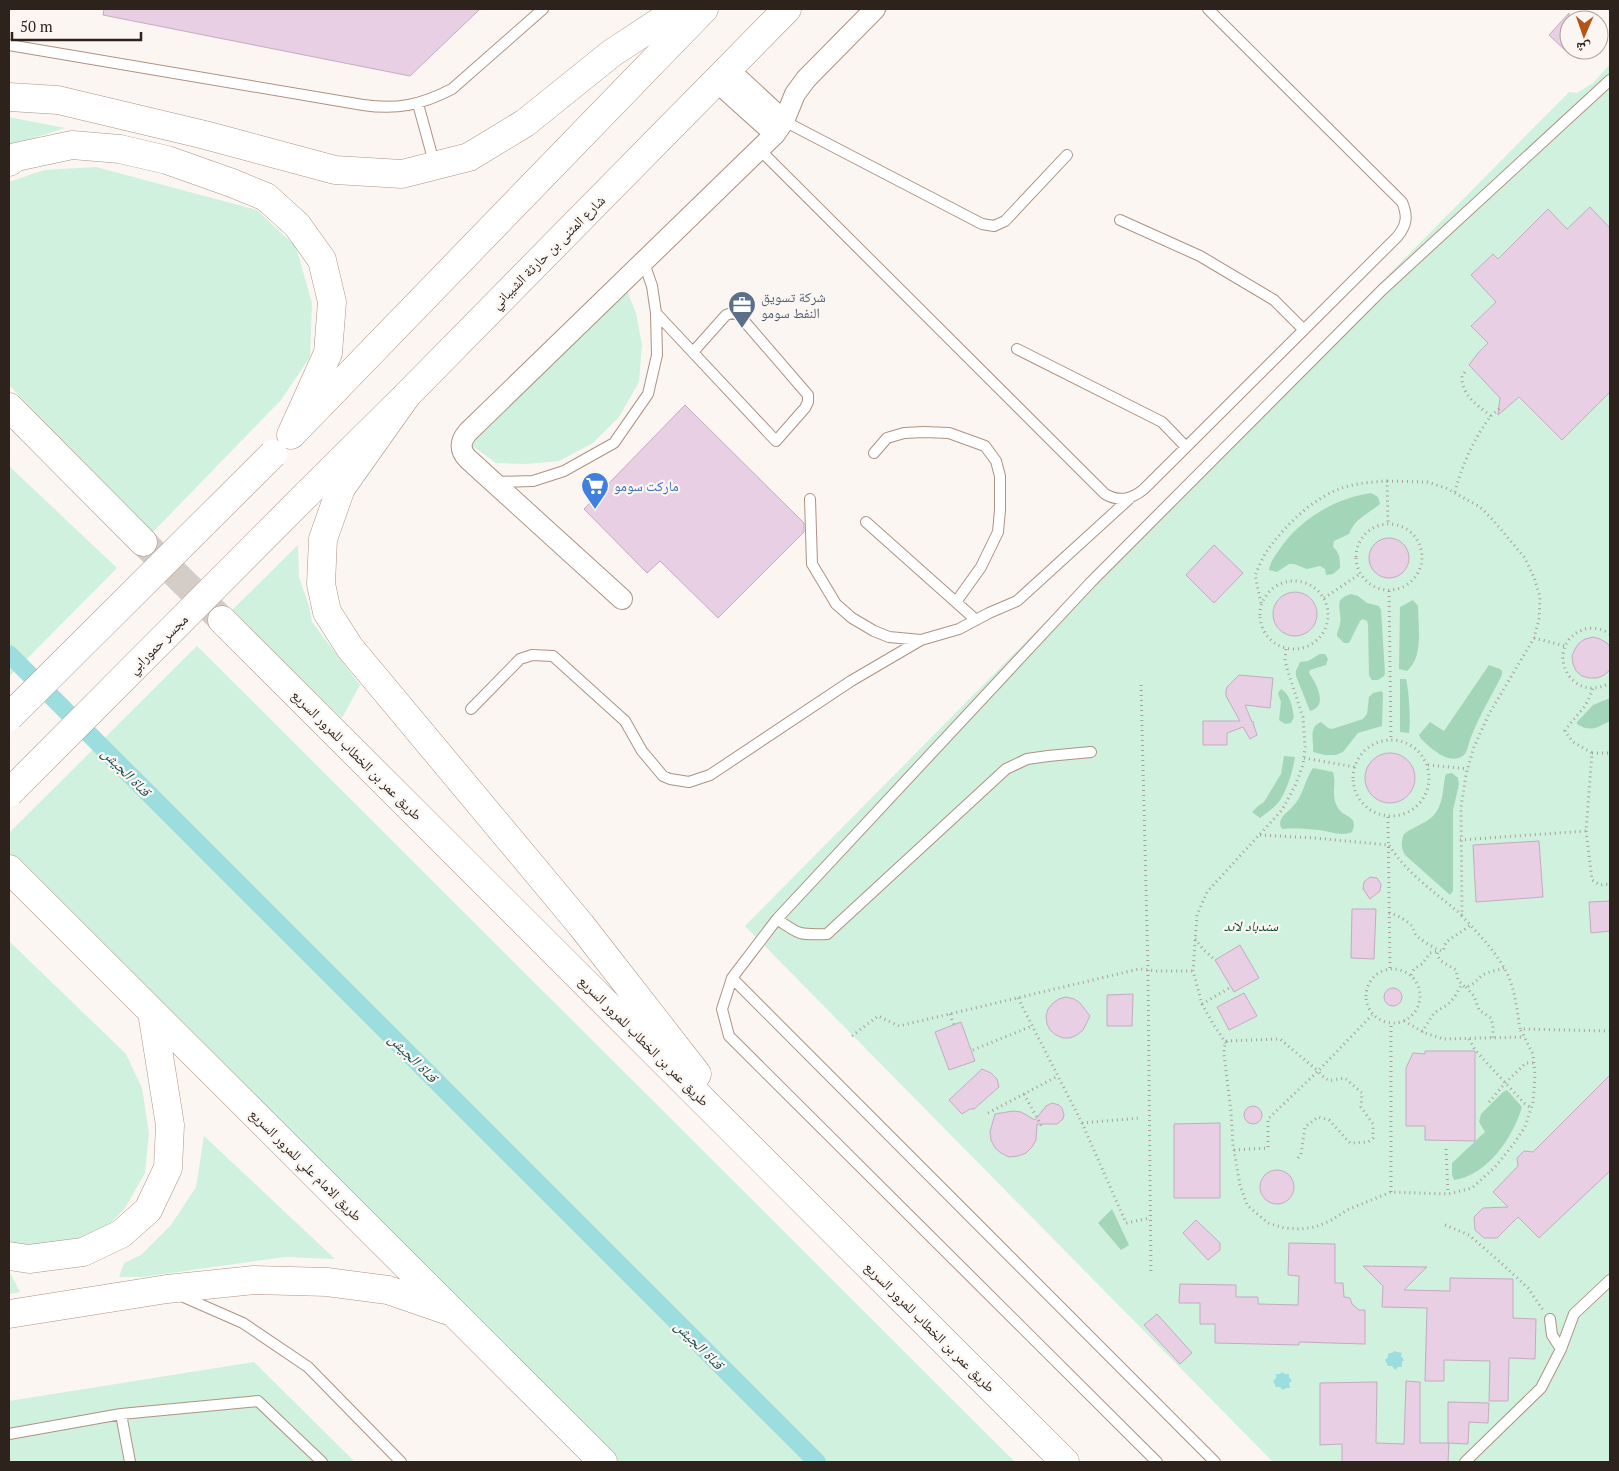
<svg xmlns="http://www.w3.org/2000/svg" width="1619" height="1471" viewBox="0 0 1619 1471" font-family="'PT Serif','Noto Naskh Arabic',serif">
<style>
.green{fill:#cff1dd}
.forest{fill:#a3d6b9}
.water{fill:#9cdedf}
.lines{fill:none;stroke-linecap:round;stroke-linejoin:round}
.canal{stroke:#9cdedf;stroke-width:18}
.building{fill:#e9cfe4;stroke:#c4abbf}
.highway-tunnel{stroke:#d3ccc7;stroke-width:28;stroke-dasharray:28 14;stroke-linecap:butt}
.lane-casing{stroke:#ae9282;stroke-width:12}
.street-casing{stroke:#ae9282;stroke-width:22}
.primary-casing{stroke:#ae9282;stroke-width:29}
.highway-casing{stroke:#ae9282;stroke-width:29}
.path{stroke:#a8a09b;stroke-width:3;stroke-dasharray:1 4;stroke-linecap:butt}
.lane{stroke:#fff;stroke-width:10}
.street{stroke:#fff;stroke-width:20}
.primary{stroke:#fff;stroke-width:28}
.highway{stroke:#fff;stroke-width:28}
.primary-bridge-casing{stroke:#ae9282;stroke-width:29;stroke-linecap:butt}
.primary-bridge{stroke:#fff;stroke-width:28}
.labels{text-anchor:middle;stroke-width:4.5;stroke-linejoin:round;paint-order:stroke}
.street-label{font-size:14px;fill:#2d231c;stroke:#fcf6f2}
.service-label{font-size:14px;fill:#4e5e75;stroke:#fcf6f2;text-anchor:start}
.shop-label{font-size:14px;fill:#366cbe;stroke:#fcf6f2;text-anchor:start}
.park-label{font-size:14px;font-style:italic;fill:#05482d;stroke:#fcf6f2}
.water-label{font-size:15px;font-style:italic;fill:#165051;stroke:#fcf6f2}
</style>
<rect width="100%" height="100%" fill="#fcf6f2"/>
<path class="green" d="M1610,64V1462H1273L745,926L1569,92L1577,93L1593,83Z
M9,117L65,128L9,146Z
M96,167L257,210L296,247L312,303L310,357L281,400L151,534L9,385V182L44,170Z
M626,288L636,313L642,345L639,382L619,417L593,443L559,461L527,464L496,463L471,445Z
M9,466L117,568L9,677Z
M298,545L299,577L309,606L312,622L360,685L342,718L227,615Z
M197,646L1015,1462H619L9,853V833Z
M9,941L126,1054L142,1088L149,1133L145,1173L125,1208L97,1237L58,1247L9,1243Z
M204,1136L335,1259L285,1257L142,1277H119L124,1263L141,1255L171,1225L196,1187Z
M9,1271L20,1292L9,1294Z
M254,1362L355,1462H9V1401Z"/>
<path class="forest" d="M1371,493L1378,497L1380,504C1367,515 1356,517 1349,534L1334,541L1333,547C1340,553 1340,559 1340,568L1333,574L1326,575L1325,569L1320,566L1307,569L1294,564H1289L1277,572L1269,570C1270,563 1273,559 1277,553C1298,520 1333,499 1371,493Z
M1351,594L1358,596L1367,603L1379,606L1381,610L1385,673L1384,676L1378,680H1372L1369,676L1368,624L1367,621L1363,619L1360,621L1349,643H1344L1337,636C1337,631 1339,629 1340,624C1343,610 1331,600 1351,594Z
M1413,600L1418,606C1418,625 1424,657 1407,671L1399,669L1400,607Z
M1320,654H1325L1328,659L1326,665L1310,670L1309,673C1316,683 1329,706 1310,711L1296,676V671L1300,662L1308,661Z
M1489,665L1500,669L1502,671V675C1492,695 1479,716 1471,737C1468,744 1468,754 1461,757C1446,764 1430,747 1421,739L1419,735L1430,722L1444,731Z
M1400,679H1406C1409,691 1411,721 1409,733L1400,732Z
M1281,689C1291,695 1292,707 1294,717L1291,723L1285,724L1279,720L1281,702L1278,693Z
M1381,691L1383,693L1382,726L1358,733L1343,752L1336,755H1325L1313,752C1314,741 1308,727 1321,722L1328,728L1332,729L1363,719L1367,714L1369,697L1373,693Z
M1610,698V721C1598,727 1590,733 1577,724V722L1593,705Z
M1284,756L1295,757C1293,770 1286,796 1276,805C1271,810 1265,814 1260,818L1252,812L1258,806L1264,802L1281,774Z
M1313,768L1333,772C1337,785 1330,794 1338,808C1345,819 1359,815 1352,832C1341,837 1330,831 1319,830C1307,829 1294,827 1282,829C1275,818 1289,812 1295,804C1304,793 1305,779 1313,768Z
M1452,773L1458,778L1459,784L1453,810V891L1450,895L1405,855C1401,848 1401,841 1404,834C1410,829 1418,826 1425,822C1443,812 1442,795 1445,777L1446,774Z
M1507,1090L1522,1107C1513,1137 1488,1175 1454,1180L1452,1175V1163L1485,1132L1479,1122L1481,1114L1503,1092Z
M1112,1209L1129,1245L1121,1250L1098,1223Z"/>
<path class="water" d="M1394,1351L1402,1353L1401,1356L1404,1360L1402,1362V1367H1398L1395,1370L1392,1366H1388L1385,1360L1388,1357V1353H1392Z
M1282,1372L1285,1374H1289V1377L1292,1381L1289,1383L1290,1388H1286L1283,1390L1280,1387H1276L1273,1381L1276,1378V1374H1280Z"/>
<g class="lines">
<path class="canal" d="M9,654L817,1462"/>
</g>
<path class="building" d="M104,9H480L410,76L103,15Z
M1569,13V54L1549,35Z
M1590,207L1610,228V392L1562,440L1519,397L1498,415L1500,398L1469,365L1478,353L1488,343L1471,326L1496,302L1471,275L1493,254L1498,259L1548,209L1567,229Z
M685,405L804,523V532L718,618L660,561L647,573L584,509Z
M1369 558a20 20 0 1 1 40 0a20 20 0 1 1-40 0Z
M1214,545L1243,573L1214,603L1186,575Z
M1273 614a22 22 0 1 1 44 0a22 22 0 1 1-44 0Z
M1593,637L1600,639L1607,643L1610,647V670L1604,675L1597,678H1589L1582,676L1576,671L1573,664L1572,656L1575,649L1579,643L1585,639Z
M1239,675L1273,678L1270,708L1245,705L1252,722H1254L1253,723L1257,735L1250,739L1243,727L1227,733V745H1203V721H1240L1226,696V691L1227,687Z
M1365 778a25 25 0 1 1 50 0a25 25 0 1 1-50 0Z
M1539,841L1543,897L1476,902L1473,845Z
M1370,877L1377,878L1381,884L1380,891L1370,899L1363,889L1364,882Z
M1610,901V931L1591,933L1589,902Z
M1352,909H1376L1374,959L1351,958Z
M1240,945L1259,978L1234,992L1215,960Z
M1384 997a9 9 0 1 1 18 0a9 9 0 1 1-18 0Z
M1244,993L1257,1016L1229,1030L1217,1007Z
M1133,994L1132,1026H1107V995Z
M1066,997L1074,999L1080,1003L1090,1016L1083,1030L1077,1035L1070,1038H1063L1056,1035L1050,1030L1047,1024L1046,1016L1048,1009L1053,1003L1059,999Z
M961,1022L975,1061L949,1070L935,1032Z
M1425,1051H1475V1141L1425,1140V1126H1406V1068L1413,1053L1425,1054Z
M982,1069L991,1073L997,1079L999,1087L974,1109H970L962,1114L949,1100Z
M1610,1075V1171L1539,1238L1518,1217L1497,1238H1484L1475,1230L1474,1217L1483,1208L1508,1207L1493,1192L1518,1166L1517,1158L1524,1151L1533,1152Z
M1052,1103L1059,1105L1062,1108L1064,1115L1063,1119L1057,1124H1037L1036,1140L1032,1147L1026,1153L1018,1156L1009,1157L1001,1153L995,1148L991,1140L990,1132L995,1114L1013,1111L1021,1112L1035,1120L1046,1106Z
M1244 1115a9 9 0 1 1 18 0a9 9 0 1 1-18 0Z
M1220,1123V1198H1174V1124Z
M1260 1187a17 17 0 1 1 34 0a17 17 0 1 1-34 0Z
M1196,1220L1220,1243V1250L1208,1260L1183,1233Z
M1289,1243L1335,1244V1283H1343L1344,1297L1350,1298L1352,1304L1359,1310H1365V1344L1299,1342V1345L1215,1343V1324H1200V1303H1179L1180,1284L1236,1285V1297H1258V1304L1298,1305L1299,1276L1288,1275Z
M1363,1266L1427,1267L1404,1290L1450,1291V1278L1513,1279V1318L1536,1319L1535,1359L1509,1358L1508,1401H1489L1490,1361L1444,1360V1381H1425L1427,1308L1382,1307L1383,1286Z
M1157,1314L1192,1353L1180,1364L1144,1325Z
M1406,1381L1420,1382V1443H1449L1448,1462H1342V1444L1320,1445V1383L1377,1382L1376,1443L1404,1444Z
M1448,1402L1489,1403L1488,1423L1469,1422L1468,1444L1448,1443Z"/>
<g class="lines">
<path class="highway-tunnel" d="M143,542L222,620"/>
<defs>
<path id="lane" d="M9,45L363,105C397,110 421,105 452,89L543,9
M418,104L435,166
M784,121L982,224L994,226L1005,221L1067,155
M760,150L1105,494C1119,502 1131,500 1144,489L1397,237C1407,225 1408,216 1402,202L1208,9
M1120,220L1200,256L1274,300L1304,330
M656,313L776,441L805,408L808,402V395L739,315L732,313L726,315L693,352
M1017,349L1162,422L1186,447
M874,453L887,438L904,433L924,432L949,433L985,446L996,461L1000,476V510L998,532L981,567L956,602
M495,482L533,481L564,471L614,443L648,394L657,355L656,313L652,286L644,263
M810,499L812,564L836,604L852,618L874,631L889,637L921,640L959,629L989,613L1017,601L1129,499
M866,522L976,620
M471,709L520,659L532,655L553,656L625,721L642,751L663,776L670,779L689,782L710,775L851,681L921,640
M777,919C799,935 800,935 827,934L1006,769L1027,759L1048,756L1091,752
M732,978L1215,1462
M179,1295L243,1323L308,1367L401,1462
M1550,1319L1552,1335L1561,1349
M121,1414L130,1462
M9,1434L121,1414L258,1401L322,1462
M1157,1462L729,1036L722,1009L732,978L777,919L1091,582L1382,290L1610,80
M1465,1462L1541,1388L1561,1349L1574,1314L1610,1280"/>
<path id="street" d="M728,69L784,121
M716,81L775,134
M622,599L468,459C459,450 460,441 468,432L775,134L784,121L795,94L806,79L875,9"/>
<path id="primary" d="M293,433L704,9
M307,494L407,395L787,9"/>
<path id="highway" d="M9,97L58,100L205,135L335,170L402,174L469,157L525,123L612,53L679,9
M9,162L16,157L72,145L120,149L167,160L232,183L266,197L297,225L322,260L332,302L328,353L291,435
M407,395L341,488L323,539L321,584L327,612L350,648L581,925L697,1074
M9,407L143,542
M222,620L1065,1462
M9,869L603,1462
M9,1256L29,1259L83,1252L121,1234L148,1210L168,1168L170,1125L152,1012
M9,1314L167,1289L254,1280L327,1282L388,1290L446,1310"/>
</defs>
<use href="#lane" class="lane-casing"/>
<use href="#street" class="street-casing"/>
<use href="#primary" class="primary-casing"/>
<use href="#highway" class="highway-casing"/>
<path class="path" d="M1491,416L1500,408
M1387,481L1427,482L1446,488L1480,507L1493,520L1524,557L1534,577L1540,597L1539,620L1534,638L1489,714L1474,747L1466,774L1461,808L1462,916C1478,933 1495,951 1506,971C1515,988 1517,1010 1520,1029L1610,1031
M1455,492C1462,465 1474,438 1491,416C1478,406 1461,395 1462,376L1465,372
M1356 557a33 33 0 1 1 66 0a33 33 0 1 1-66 0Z
M1260 615a34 34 0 1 1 68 0a34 34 0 1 1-68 0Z
M1389,591L1391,740
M1324,598L1360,574
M1261,603L1255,575C1259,567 1263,556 1269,548C1287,524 1313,498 1342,488C1356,483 1372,482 1387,481L1388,523
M1610,634C1603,629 1593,627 1585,629C1542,643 1568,706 1610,683
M1534,638L1565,646
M1141,685L1148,970L1151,1274
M1353 778a38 38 0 1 1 76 0a38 38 0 1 1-76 0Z
M1592,753H1610
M1304,758L1355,767
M1428,765L1468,769
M1388,817L1390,969
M1586,831L1592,880L1600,885L1610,884
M1260,835L1314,838L1389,845C1406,873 1437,894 1462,915
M1460,840L1586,831L1592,753L1573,742L1565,731C1570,723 1575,718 1581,711C1587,704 1590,696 1593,688
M1389,913C1397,915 1404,919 1410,924C1414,928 1413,931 1416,935C1419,939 1438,951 1443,951L1446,942L1471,925
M1195,939L1203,949L1215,960
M1366 996a27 27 0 1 1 54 0a27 27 0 1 1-54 0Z
M1411,975L1414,969L1422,964L1430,953L1438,951L1437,955L1441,961L1456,970L1458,980L1465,987C1473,986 1477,979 1483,975C1489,971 1497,971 1504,968
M1466,987L1474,996L1479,1010L1491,1018L1493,1026V1038
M1018,998L1082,1123L1126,1223L1150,1218
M1202,1004L1231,987
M950,1014L954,1025
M1404,1021L1425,1033L1443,1039L1525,1037
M1422,1032L1434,1013L1447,1005L1454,998L1462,984
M852,1036L878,1016L899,1026L1139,969L1157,971H1193
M1469,1039L1475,1050L1524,1103L1531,1108
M1226,1043L1213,1024L1202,1004L1193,971L1197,915L1207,892L1282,810L1295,786L1303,765L1305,747L1303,717L1288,672L1285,661L1286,648
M973,1050L1032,1026
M1024,1094L1042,1127
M1489,1102L1506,1082L1523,1066L1526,1063H1534
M988,1113L1058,1076
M1082,1123L1140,1118
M1446,1149L1448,1194
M1234,1150L1268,1148V1119L1318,1071L1280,1039L1227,1041L1224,1047V1055L1231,1111L1233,1146L1234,1150L1240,1185L1247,1205L1268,1223L1284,1228L1300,1229L1315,1227L1330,1221L1347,1210L1391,1192L1448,1194L1472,1188L1495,1167L1512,1146L1525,1127L1533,1103L1535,1075L1533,1054L1520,1029
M1298,1158L1301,1154L1305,1127L1318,1117L1329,1120L1350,1143L1368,1142L1373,1138V1124L1361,1107L1362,1093L1345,1078C1330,1080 1329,1084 1318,1071L1372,1015
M1391,1192V1024
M1445,1225L1469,1235L1500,1262L1528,1288L1543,1310"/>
<use href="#lane" class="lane"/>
<use href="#street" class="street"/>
<use href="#primary" class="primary"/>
<use href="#highway" class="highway"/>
<defs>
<path id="primary-bridge" d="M9,717L273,454
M9,793L307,494"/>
</defs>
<use href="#primary-bridge" class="primary-bridge-casing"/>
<use href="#primary-bridge" class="primary-bridge"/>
</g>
<defs>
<symbol id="office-pin" viewBox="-11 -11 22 30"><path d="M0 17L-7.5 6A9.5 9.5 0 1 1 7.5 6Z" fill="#5c6f8a" stroke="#fcf6f2"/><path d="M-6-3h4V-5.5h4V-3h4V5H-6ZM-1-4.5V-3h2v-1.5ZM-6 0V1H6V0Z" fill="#fff"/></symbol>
<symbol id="supermarket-pin" viewBox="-11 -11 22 30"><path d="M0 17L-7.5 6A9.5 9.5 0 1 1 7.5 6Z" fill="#3f7fe0" stroke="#fcf6f2"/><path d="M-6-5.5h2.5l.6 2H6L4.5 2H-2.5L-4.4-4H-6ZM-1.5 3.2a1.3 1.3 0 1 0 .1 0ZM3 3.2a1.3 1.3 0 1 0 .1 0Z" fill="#fff"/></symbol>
</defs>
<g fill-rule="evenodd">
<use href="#office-pin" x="726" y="289" width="32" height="43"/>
<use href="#supermarket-pin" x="579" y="470" width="32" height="43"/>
</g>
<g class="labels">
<g class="street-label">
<text transform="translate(548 252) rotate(-45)" y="5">شارع المثنى بن حارثة الشيباني</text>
<text transform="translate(158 644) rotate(-45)" y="5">مجسر حمورابي</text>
<text transform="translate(357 755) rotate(45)" y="5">طريق عمر بن الخطاب للمرور السريع</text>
<text transform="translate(644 1041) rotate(45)" y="5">طريق عمر بن الخطاب للمرور السريع</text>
<text transform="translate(306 1165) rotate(45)" y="5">طريق الامام علي للمرور السريع</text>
<text transform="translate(930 1327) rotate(45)" y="5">طريق عمر بن الخطاب للمرور السريع</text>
</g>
<g class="service-label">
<text x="761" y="302">شركة تسويق<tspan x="761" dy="16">النفط سومو</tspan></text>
</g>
<g class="shop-label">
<text x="614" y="491">ماركت سومو</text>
</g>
<g class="park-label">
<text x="1251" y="931">سندباد لاند</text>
</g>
<g class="water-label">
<text transform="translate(126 772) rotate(45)" y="5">قناة الجيش</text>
<text transform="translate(413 1058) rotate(45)" y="5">قناة الجيش</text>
<text transform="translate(699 1345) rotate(45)" y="5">قناة الجيش</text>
</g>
</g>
<rect width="1619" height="1471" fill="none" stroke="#2d231c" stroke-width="20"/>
<g transform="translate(1584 35) rotate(182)"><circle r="24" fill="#fcf6f2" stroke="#a9a29c"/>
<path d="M0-4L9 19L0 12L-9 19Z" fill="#b55416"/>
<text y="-8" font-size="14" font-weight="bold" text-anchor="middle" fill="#2d231c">ش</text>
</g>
<path d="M12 32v8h129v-8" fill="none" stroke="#2d231c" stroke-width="2.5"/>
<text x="20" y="32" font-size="15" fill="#2d231c" stroke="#fcf6f2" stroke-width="4" paint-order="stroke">50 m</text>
</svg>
